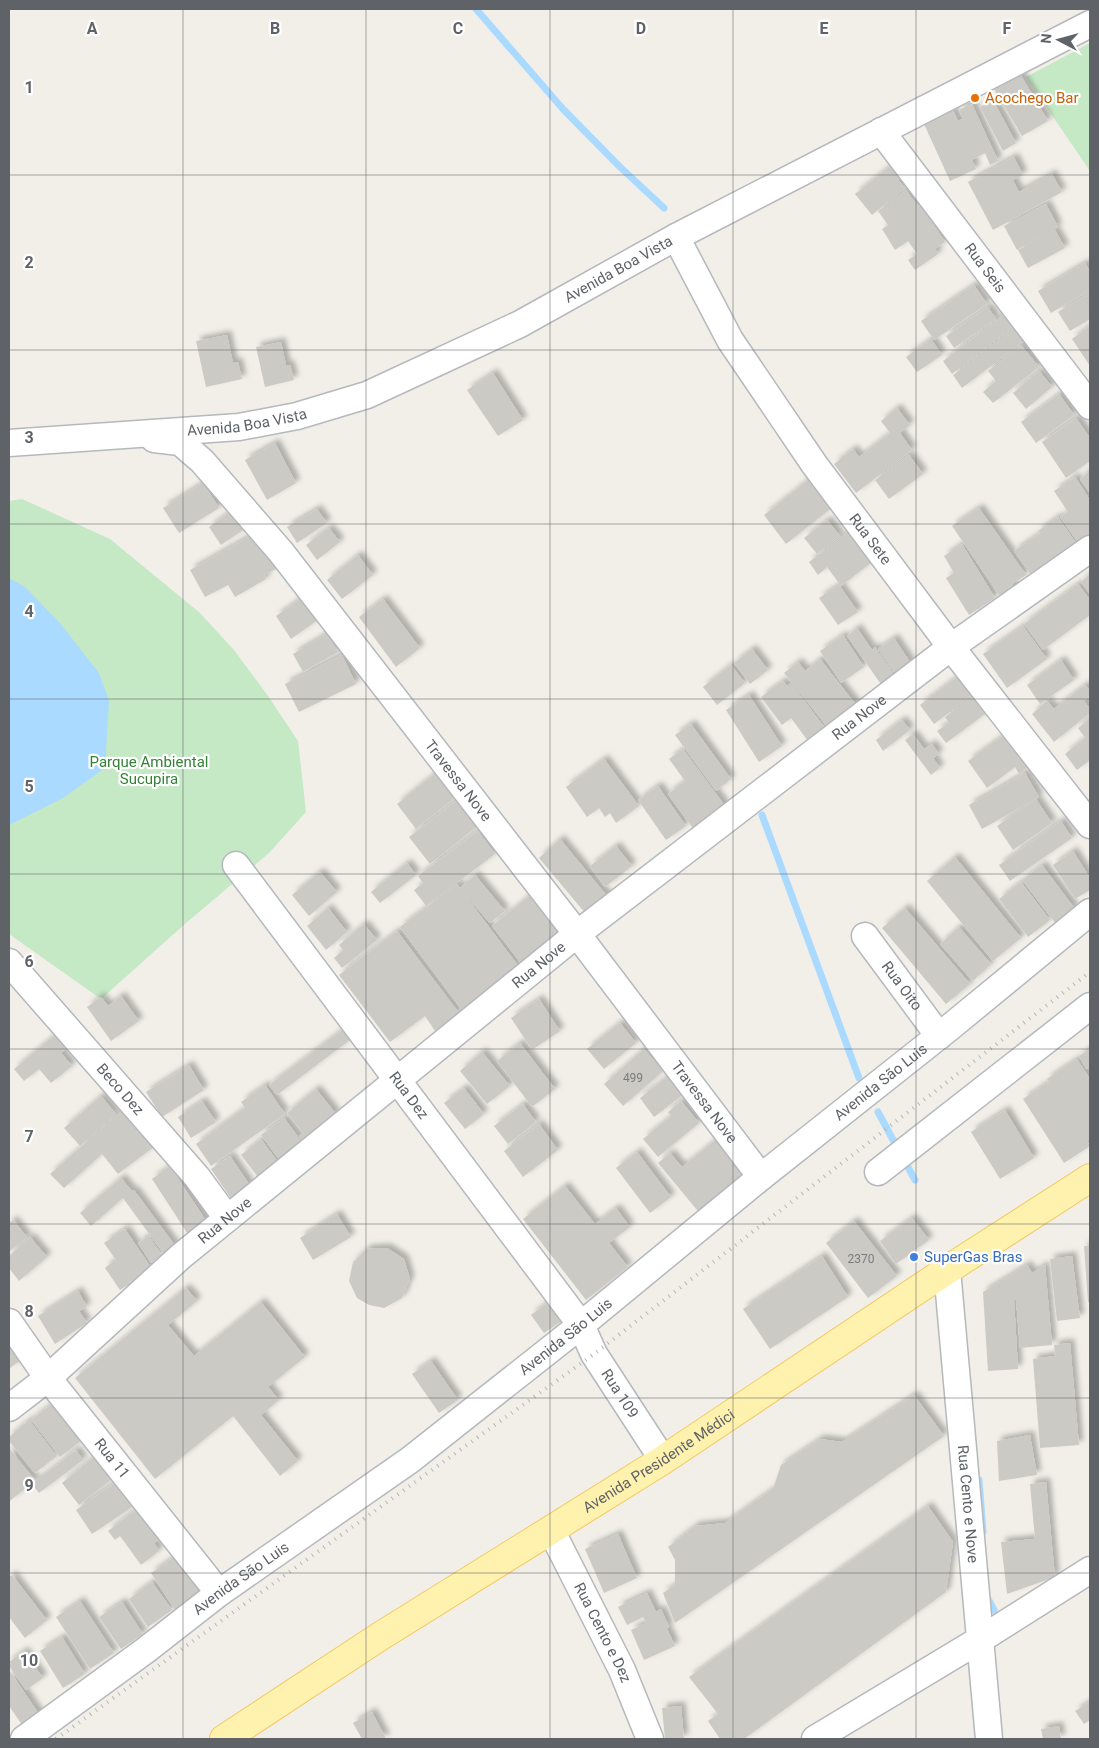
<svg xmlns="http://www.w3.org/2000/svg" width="1099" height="1748" viewBox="0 0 1099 1748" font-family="Roboto,sans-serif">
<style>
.green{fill:#c5e8c5}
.water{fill:#aadaff}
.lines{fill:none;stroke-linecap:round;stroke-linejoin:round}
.stream{stroke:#aadaff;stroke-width:7}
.building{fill:#cccac5;filter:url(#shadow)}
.minor-casing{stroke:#b5b8bc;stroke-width:29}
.major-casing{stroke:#f2c960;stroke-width:30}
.minor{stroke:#fff;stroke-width:26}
.major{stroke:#fff2af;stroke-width:28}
.rail{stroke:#b6b7b8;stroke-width:4;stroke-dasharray:1 6;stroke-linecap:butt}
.grid{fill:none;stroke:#5f6368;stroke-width:1;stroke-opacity:0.55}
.food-dot{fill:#e8710a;stroke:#fff;stroke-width:2}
.shop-dot{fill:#3f7fe0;stroke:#fff;stroke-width:2}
.labels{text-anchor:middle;stroke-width:4.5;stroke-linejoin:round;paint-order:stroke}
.number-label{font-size:12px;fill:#7a7d7f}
.food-label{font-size:15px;fill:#c56008;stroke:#fff;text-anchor:start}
.street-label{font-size:15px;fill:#5f6368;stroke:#fff}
.park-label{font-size:15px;fill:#348238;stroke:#fff}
.shop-label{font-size:15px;fill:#366cbe;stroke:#fff;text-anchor:start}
.grid-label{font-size:16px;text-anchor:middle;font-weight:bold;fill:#5f6368;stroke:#fff;stroke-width:4.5;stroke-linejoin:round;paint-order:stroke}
</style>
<defs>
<filter id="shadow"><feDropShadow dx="4.5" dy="-4.5" stdDeviation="2.5" flood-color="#0004"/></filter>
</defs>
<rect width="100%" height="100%" fill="#f1efe8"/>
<path class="green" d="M1090,43V171L1026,77Z
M22,499L110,539L200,613L234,650L268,696L298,741L306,812L269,853L186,923L101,999L9,934V501Z"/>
<path class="water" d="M9,578L25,587L59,622L99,673L109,701L105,768L63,798L9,825Z"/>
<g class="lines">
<path class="stream" d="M476,9L563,109L619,166L664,208
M762,815L859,1078
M878,1112L898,1149
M903,1158L915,1180
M979,1480L983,1532
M986,1595L994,1610"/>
</g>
<path class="building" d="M1020,74L1048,121L1022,136L994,89Z
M993,100L1016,143L1003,151L980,107Z
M972,104L998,161L990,165L985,153L972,160L976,169L950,181L924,124L953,110L958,121L963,119L959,110Z
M1014,157L1023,175L1013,180L1019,192L1052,174L1062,192L993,230L968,182Z
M893,164L903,177L898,180L905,188L872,215L855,194Z
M906,190L916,204L897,219L922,202L935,223L933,224L945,242L935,249L938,254L915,270L908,260L917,254L908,241L895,250L882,229L888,225L878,211Z
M1046,204L1058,227L1017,250L1004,226Z
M1055,230L1065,248L1028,268L1018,250Z
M1085,263L1090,272V290L1051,313L1038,291Z
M974,285L987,304L934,340L921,321Z
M1090,292V319L1070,331L1058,312Z
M988,307L996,319L954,348L946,336Z
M1010,310L1019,322L952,374L943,361Z
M1019,324L1029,337L962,388L953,375Z
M1090,326V366L1072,339Z
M227,335L233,363L238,362L242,379L206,387L196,341Z
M931,339L942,355L917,372L906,357Z
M281,342L286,365H290L294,380L265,387L256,347Z
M1021,345L1039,367L993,403L983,392L996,381L988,371Z
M1039,371L1052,387L1026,409L1013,393Z
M493,373L523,420L498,436L467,390Z
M1059,394L1074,415L1036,443L1021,422Z
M897,408L910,425L900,433L912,450L856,493L834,464L853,449L859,457L890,433L881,421Z
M1076,418L1090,438V461L1066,478L1042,442Z
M275,443L296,483L267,500L245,460Z
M909,455L923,474L889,499L875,480Z
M1090,471V493L1080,479Z
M812,477L834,506L786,544L764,515Z
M1075,477L1090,500V536L1079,544L1060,517L1068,512L1054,491Z
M203,483L219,508L179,533L163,508Z
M979,508L1026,575L1012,584L1020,595L1006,605L952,526Z
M317,509L327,523L297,543L287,527Z
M230,512L243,530L221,545L209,527Z
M1058,517L1078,546L1031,575L1014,551L1039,534L1054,554L1038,531Z
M827,520L840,536L817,554L804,538Z
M855,527L872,562L841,586L827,567L818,575L809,562Z
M329,528L340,542L317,560L306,545Z
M256,533L276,569L264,575L266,579L235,597L228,585L205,597L190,570Z
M962,544L995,598L969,615L946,578L954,573L944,556Z
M358,555L373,575L342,599L327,580Z
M1090,574V594L1081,582Z
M1078,584L1090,600V615L1043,650L1024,624Z
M839,585L858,612L838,625L819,598Z
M303,597L319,619L291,639L276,616Z
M383,599L420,648L396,667L359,617Z
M1023,626L1047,659L1007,688L983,654Z
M857,628L872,650L875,647L896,677L883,687L847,636Z
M327,634L338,652L303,672L293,654Z
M843,635L864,667L841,683L820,651Z
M894,638L912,665L896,675L878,649Z
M752,649L768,670L750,684L734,663Z
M342,655L356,684L299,712L285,684Z
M820,659L861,711L833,734L784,673L798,662L805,671Z
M1061,660L1074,680L1040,704L1027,685Z
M731,665L745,683L717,705L703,687Z
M958,676L972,695L934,724L920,705Z
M783,681L787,686L791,683L825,728L808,741L791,718L782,725L761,697Z
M1085,685L1090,691V696L1084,701L1090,709V713L1054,742L1032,714L1047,701L1054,709Z
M749,695L782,746L759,762L726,710Z
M973,697L985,714L946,743L937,731L949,723L945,717Z
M1090,718V760L1077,770L1065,754L1085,738L1078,728Z
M902,720L910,730L883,751L876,740Z
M691,724L731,779L716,791L675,735Z
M1010,731L1034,763L1019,774L1015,767L987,788L968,761Z
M913,734L924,749L932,744L939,754L933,758L940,768L931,775L905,740Z
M683,749L728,810L697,834L668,794L685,781L669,759Z
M604,759L639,806L616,823L610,813L605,817L599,808L587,817L566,787Z
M438,771L457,796L416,829L397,804Z
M1025,773L1039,797L982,829L969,805Z
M658,786L686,826L666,840L638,800Z
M459,799L479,825L430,864L409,837Z
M1036,799L1052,823L1013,850L997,826Z
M1061,821L1072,838L1010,881L999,865Z
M478,831L495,854L426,906L414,890L423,883L418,876Z
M560,839L612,902L591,920L539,858Z
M616,846L632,866L605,887L590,866Z
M1073,851L1090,878V890L1075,899L1053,865Z
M955,857L1021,938L993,961L927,881Z
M407,863L416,875L380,903L371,892Z
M1042,865L1075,909L1056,924L1022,880Z
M320,872L337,892L309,916L292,895Z
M475,875L505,911L490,923L462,891L519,967L462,1010L400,927L457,884L460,888Z
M1021,882L1050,920L1028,937L999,899Z
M532,894L565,936L525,968L492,926Z
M328,908L347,932L326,950L307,926Z
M905,908L970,984L946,1004L882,928Z
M364,924L377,940L342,968L334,958L343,950L339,945Z
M959,927L991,964L973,981L940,944Z
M397,931L459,1013L435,1031L425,1016L390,1042L339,975Z
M121,996L139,1021L111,1041L87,1007L101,997L108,1006Z
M539,999L560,1031L532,1050L511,1018Z
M620,1023L636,1043L604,1069L587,1049Z
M344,1029L351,1039L277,1095L269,1085Z
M61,1030L72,1043L61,1053L72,1066L51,1083L39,1069L24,1081L14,1069Z
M520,1043L555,1089L532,1107L497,1061Z
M644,1049L663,1071L623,1106L604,1084Z
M1090,1049V1067L1086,1069L1079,1056Z
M482,1052L510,1086L487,1104L460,1071Z
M1077,1059L1090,1079V1139L1087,1141L1090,1146L1064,1163L1023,1099L1049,1082L1068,1111L1047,1079Z
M189,1065L204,1090L162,1117L146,1092Z
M670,1075L685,1093L654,1117L640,1098Z
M265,1085L285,1114L211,1166L196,1144L245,1108L241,1102Z
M464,1088L484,1114L465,1129L444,1103Z
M316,1089L336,1114L308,1148L299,1136L303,1133L287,1113Z
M101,1096L116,1114L80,1146L64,1128Z
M202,1101L216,1122L191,1138L178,1117Z
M681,1101L699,1123L658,1157L643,1139L671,1116L668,1112Z
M523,1104L536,1122L508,1144L494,1126Z
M124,1109L155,1146L118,1174L102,1154L64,1188L50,1174Z
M1005,1110L1034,1158L1000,1179L971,1132Z
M284,1118L307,1149L284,1166L261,1135Z
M539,1124L558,1150L523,1177L504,1151Z
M261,1139L280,1165L261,1181L241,1155Z
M717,1139L748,1178L702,1216L658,1163L670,1153L682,1167Z
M637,1152L671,1197L650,1213L616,1168Z
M230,1156L251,1187L232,1200L211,1169Z
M170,1166L210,1227L191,1239L152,1179Z
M121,1178L132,1191L126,1196L134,1190L179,1251L168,1260L123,1198L91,1226L80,1213Z
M565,1186L595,1224L616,1208L630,1227L609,1243L628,1267L586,1300L523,1219Z
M337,1214L351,1237L313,1260L300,1238Z
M912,1218L929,1240L896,1264L880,1241Z
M13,1220L27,1237L9,1252V1223Z
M854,1221L897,1276L868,1298L826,1243Z
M125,1229L154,1272L134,1286L104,1243Z
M149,1236L162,1255L151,1263L138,1243Z
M30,1237L47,1257L19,1281L9,1268V1256Z
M1084,1246H1090V1302H1088Z
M387,1248L404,1259L410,1279L402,1298L384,1308L369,1305L357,1298L349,1281L353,1262L367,1249Z
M822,1256L848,1297L770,1349L743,1309Z
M1072,1256L1080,1318L1057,1321L1050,1259Z
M115,1260L131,1283L120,1290L105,1268Z
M1027,1265L1032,1273L1045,1265L1052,1345L1020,1348L1016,1299L1014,1300L1018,1369L988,1371L983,1292Z
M186,1288L197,1301L168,1325L194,1356L261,1302L305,1357L268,1387L279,1400L261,1415L298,1461L280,1476L233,1416L155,1479L75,1378Z
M78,1291L87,1307L79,1311L87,1323L55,1344L38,1316Z
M550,1301L563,1320L544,1333L531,1315Z
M9,1338L23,1358L9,1369Z
M1070,1343L1079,1445L1040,1448L1033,1359L1055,1356L1054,1345Z
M431,1361L458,1400L439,1413L412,1374Z
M914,1395L944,1436L675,1623L663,1593L675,1585V1560L668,1547L695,1526L725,1523L773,1489L781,1465L820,1439L842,1442Z
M57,1400L86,1437L60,1457L31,1420Z
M29,1420L57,1456L35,1473L9,1441V1437Z
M1030,1435L1037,1475L999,1481L997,1441Z
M9,1448L35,1480L10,1501L9,1499Z
M76,1450L83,1460L39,1493L32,1484Z
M99,1453L117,1475L79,1505L62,1483Z
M122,1478L138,1503L92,1534L76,1510Z
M1046,1482L1055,1577L1007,1594L1001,1542L1035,1539L1030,1484Z
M145,1503L167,1534L154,1543L159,1551L141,1565L120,1536L115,1540L108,1531Z
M928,1506L953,1542L946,1592L744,1739H720L708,1721L718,1714L689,1677Z
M618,1534L637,1578L604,1593L585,1549Z
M180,1553L205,1589L175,1610L151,1573Z
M12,1575L47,1620L25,1638L9,1617V1577Z
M152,1582L172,1610L148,1627L129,1599Z
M647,1593L656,1612L661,1609L669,1627L640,1641L667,1629L675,1646L644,1660L631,1630L646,1623L643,1617L627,1625L618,1607Z
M80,1601L114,1653L90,1669L56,1617Z
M122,1602L143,1634L121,1649L99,1617Z
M62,1637L85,1674L63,1688L40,1651Z
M24,1651L43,1678L26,1690L9,1666V1662Z
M9,1670L41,1717L25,1729L9,1706Z
M1090,1702V1720L1084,1724L1075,1711Z
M681,1706L684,1739H665L662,1708Z
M372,1712L386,1739H362L353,1723Z
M1059,1726L1061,1739H1043L1041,1729Z"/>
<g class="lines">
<defs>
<g id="minor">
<path id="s1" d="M881,131L1090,406"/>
<path id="s2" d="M676,237L730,340L814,464L951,647L1090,825"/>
<path id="s3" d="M154,439L180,442L202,461L281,552L577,934L761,1177"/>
<path id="s4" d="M9,443L239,427L297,416L367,395L520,324L676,237L1090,24"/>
<path id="s5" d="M236,865L581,1325L594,1354L663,1460"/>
<path id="s6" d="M865,936L939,1036"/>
<path id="s7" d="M9,962L197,1177L227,1218"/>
<path d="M878,1172L1090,1006"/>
<path id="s8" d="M947,1270L989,1739"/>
<path id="s9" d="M9,1322L48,1378L219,1593"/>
<path id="s10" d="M9,1408L48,1378L180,1257L577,934L951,647L1090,549"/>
<path id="s11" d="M551,1530L622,1670L650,1739"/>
<path id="s12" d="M24,1739L146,1650L219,1593L410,1460L581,1325L761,1177L949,1028L1090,912"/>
<path d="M815,1739L981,1639L1090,1570"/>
</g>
<g id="major">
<path id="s13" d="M224,1739L379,1637L663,1460L947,1270L1090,1178"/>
</g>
</defs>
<use href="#minor" class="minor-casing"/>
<use href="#major" class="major-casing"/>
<use href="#minor" class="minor"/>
<use href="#major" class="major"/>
<path class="rail" d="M56,1739L594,1354L1090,972"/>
</g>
<path class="grid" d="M183,9V1739M366,9V1739M550,9V1739M733,9V1739M916,9V1739M9,175H1090M9,350H1090M9,524H1090M9,699H1090M9,874H1090M9,1049H1090M9,1224H1090M9,1398H1090M9,1573H1090"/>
<circle class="food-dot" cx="975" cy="98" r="5"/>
<circle class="shop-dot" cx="914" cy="1257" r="5"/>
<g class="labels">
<g class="number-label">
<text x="633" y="1082">499</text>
<text x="861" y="1263">2370</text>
</g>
<g class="food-label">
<text x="985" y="103">Acochego Bar</text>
</g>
<g class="street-label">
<text dy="5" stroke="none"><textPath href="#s1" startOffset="172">Rua Seis</textPath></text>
<text dy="5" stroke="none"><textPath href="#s4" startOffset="644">Avenida Boa Vista</textPath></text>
<text dy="5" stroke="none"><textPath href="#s4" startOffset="239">Avenida Boa Vista</textPath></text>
<text dy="5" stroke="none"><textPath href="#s2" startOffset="360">Rua Sete</textPath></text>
<text dy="5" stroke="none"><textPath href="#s10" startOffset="1096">Rua Nove</textPath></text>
<text dy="5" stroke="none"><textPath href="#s3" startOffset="465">Travessa Nove</textPath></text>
<text dy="5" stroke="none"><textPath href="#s10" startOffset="691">Rua Nove</textPath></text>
<text dy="5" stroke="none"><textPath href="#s6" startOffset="62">Rua Oito</textPath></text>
<text dy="5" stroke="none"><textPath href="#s12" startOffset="1080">Avenida São Luis</textPath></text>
<text dy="5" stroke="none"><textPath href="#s7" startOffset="169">Beco Dez</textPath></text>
<text dy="5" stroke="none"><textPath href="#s5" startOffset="288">Rua Dez</textPath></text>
<text dy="5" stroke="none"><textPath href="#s3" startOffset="870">Travessa Nove</textPath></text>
<text dy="5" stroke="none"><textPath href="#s10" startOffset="286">Rua Nove</textPath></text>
<text dy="5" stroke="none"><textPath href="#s12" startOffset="675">Avenida São Luis</textPath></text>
<text dy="5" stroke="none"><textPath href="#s5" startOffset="654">Rua 109</textPath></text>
<text dy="5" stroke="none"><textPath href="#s9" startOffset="171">Rua 11</textPath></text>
<text dy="5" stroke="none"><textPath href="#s13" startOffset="516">Avenida Presidente Médici</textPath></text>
<text dy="5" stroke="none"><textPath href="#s8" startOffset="235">Rua Cento e Nove</textPath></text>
<text dy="5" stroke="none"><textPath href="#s12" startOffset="270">Avenida São Luis</textPath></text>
<text dy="5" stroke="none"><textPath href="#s11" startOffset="115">Rua Cento e Dez</textPath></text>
</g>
<g class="park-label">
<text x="149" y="767">Parque Ambiental<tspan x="149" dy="17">Sucupira</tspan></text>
</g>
<g class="shop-label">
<text x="924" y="1262">SuperGas Bras</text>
</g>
</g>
<g class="grid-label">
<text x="92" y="34">A</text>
<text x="275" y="34">B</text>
<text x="458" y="34">C</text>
<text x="641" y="34">D</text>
<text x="824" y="34">E</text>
<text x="1007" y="34">F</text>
<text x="29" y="93">1</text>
<text x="29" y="268">2</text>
<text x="29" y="443">3</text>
<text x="29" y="617">4</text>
<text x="29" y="792">5</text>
<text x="29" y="967">6</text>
<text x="29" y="1142">7</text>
<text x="29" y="1317">8</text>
<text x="29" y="1491">9</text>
<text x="29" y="1666">10</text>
</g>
<rect width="1099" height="1748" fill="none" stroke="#5f6368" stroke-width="20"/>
<g transform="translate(1059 40) rotate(276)" stroke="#ffffff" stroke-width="4" paint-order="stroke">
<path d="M0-4L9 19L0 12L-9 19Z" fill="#5f6368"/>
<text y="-8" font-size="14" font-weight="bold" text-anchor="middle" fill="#5f6368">N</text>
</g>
</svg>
